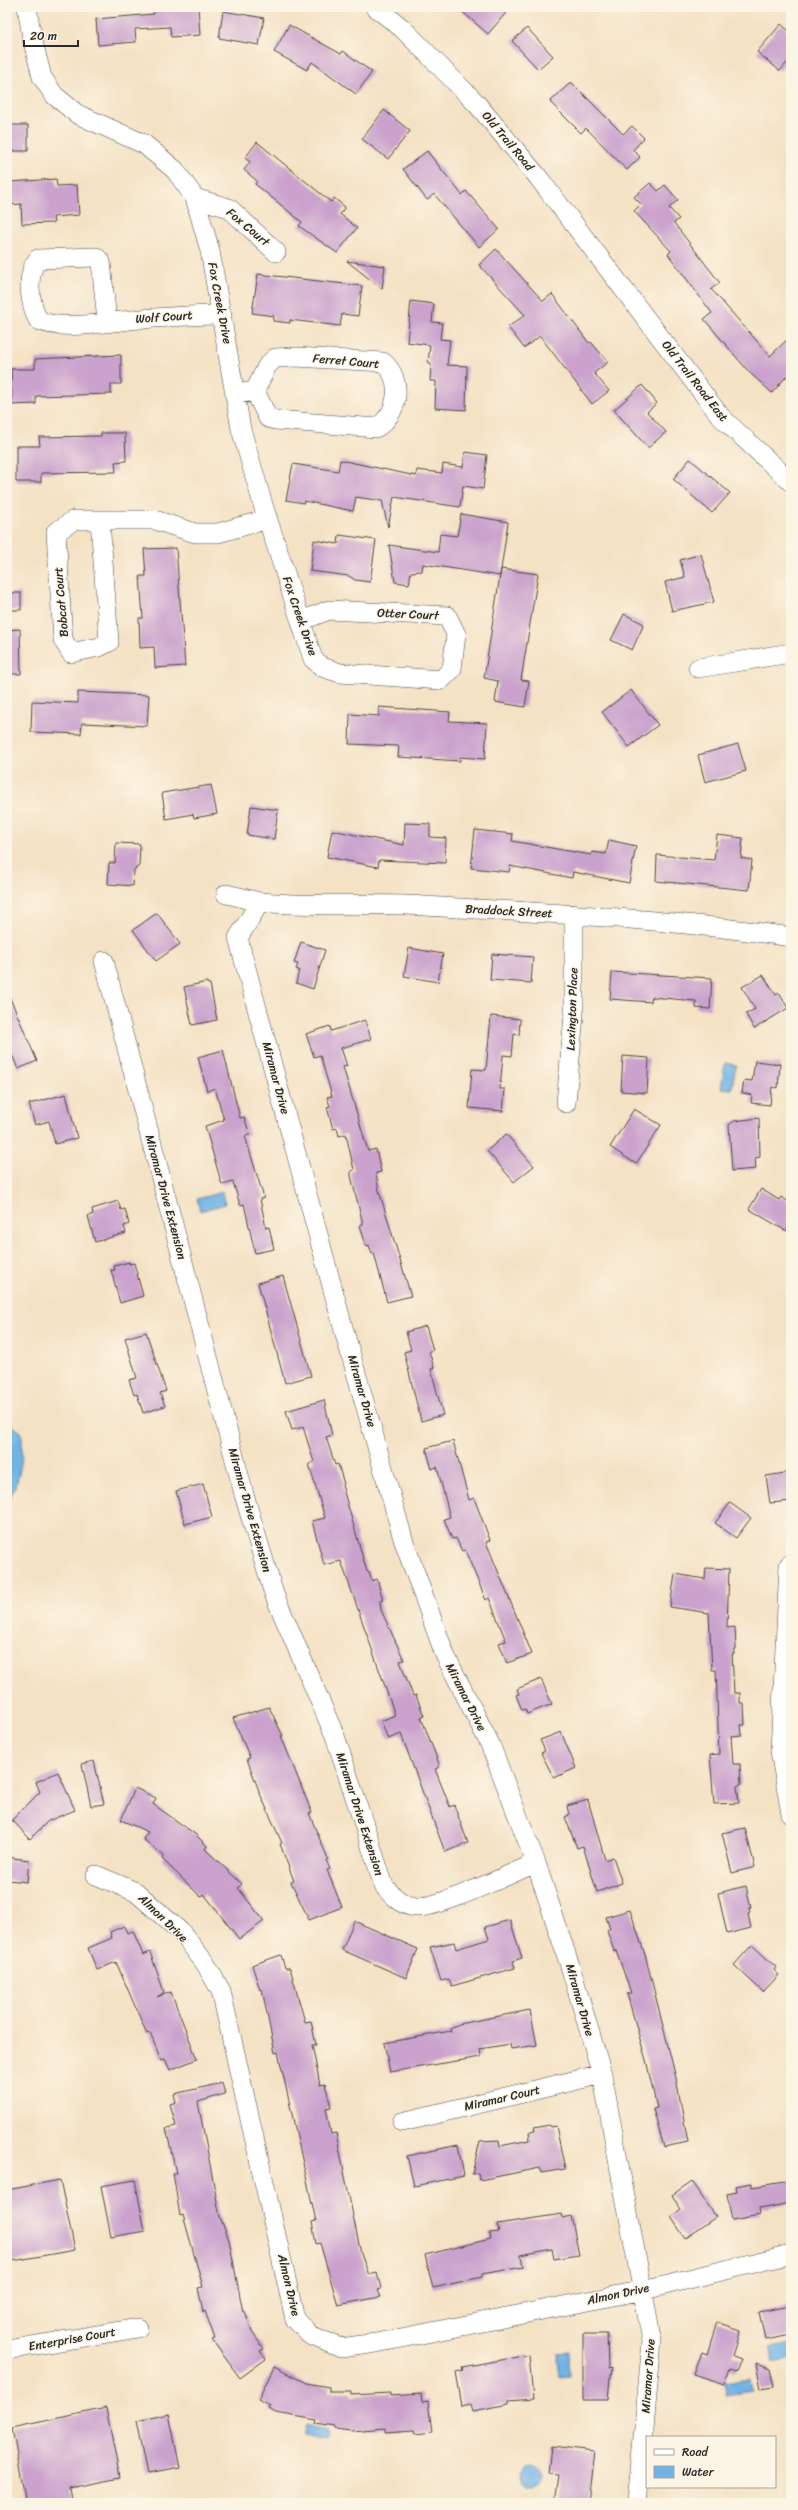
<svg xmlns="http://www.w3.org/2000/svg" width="798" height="2510" viewBox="0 0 798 2510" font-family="Sriracha,sans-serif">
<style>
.water{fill:#70b3e5;stroke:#4e6f88}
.building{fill:#caa2cd}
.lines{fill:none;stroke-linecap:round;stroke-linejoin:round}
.street-casing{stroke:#494642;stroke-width:20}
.street{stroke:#fff;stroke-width:19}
.labels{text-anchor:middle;stroke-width:3;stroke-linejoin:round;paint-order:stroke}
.street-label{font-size:12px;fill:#2b2b2b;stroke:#fcf5e5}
</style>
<rect width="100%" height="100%" fill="#fcf5e5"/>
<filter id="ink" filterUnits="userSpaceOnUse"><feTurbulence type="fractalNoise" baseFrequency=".025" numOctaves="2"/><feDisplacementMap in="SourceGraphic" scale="8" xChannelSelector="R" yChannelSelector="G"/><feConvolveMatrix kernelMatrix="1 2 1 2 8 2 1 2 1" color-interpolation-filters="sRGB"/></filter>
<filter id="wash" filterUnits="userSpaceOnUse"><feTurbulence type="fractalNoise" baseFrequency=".012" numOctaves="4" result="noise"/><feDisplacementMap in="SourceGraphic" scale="16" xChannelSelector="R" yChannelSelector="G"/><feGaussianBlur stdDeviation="0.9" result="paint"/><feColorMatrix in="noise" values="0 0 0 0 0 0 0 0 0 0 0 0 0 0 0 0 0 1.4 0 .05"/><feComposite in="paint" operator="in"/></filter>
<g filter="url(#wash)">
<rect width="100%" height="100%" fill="#f4e2c5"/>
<path class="water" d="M725,1063L736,1065L732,1089L721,1088Z
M222,1192L225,1204L200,1211L197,1199Z
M7,1422L21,1432C25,1449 20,1487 7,1501Z
M791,2343V2359L774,2363L770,2347Z
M569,2352L570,2376L559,2377L558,2353Z
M751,2379L753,2391L726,2395L724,2383Z
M306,2426L328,2430L329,2438L326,2441L303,2436Z
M518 2479a11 11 0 1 1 22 0a11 11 0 1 1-22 0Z"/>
<g id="blocks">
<path class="building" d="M153,7H198L200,35L171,37L170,27L135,29L136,42L98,45L96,19L154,14Z
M457,7H511L488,34Z
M223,11L264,18L259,45L219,38Z
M781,24L791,33V58L780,71L757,52Z
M289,25L341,54L343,51L372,72L356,94L312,62L307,70L274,52Z
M527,28L553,56L538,69L512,41Z
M571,82L623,134L632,126L644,138L633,150L640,157L627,170L586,128L581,133L550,102Z
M384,110L410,131L388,159L362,139Z
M7,125H28V151H7Z
M257,142L331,202L334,198L345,207L340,214L357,228L337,253L299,226L302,222L255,184L257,181L244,170L250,162L245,158Z
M427,151L462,195L466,191L499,229L479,247L434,194L427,200L403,169Z
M56,179L57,186L77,185L79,215L53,217L54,223L22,224L21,204L11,205L10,182Z
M650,183L658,191L665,185L678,200L669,208L679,219L674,223L720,283L711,289L770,356L791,336V371L772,393L749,372L704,319L712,313L668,254L671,251L634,211L641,204L634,197Z
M496,249L543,301L552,294L589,343L591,342L608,362L594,373L609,391L592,404L540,336L524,348L508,327L525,315L479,265Z
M347,261L385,266L382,289Z
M258,274L362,286L358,316L342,314L340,326L290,320V323L273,321L274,316L252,313Z
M411,301L434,304L432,322L442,323L440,339L450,340L447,365L467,366L466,410L435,408L436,381H430L431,363H428L430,345L407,342Z
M121,355V384H111V394L36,396V404L12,405L11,369H35V359Z
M642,385L657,403L647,412L666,432L648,448L614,410Z
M101,433H125L126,461L115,462L116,472L41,473V482H16V446H40L39,437L101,436Z
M465,452L487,455L483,489L463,486L460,507L394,497L388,527L382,501L356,497L353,511L304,501V503L286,500L293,464L338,471L340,460L416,476L417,470L442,473L443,464L463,467Z
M690,459L730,493L712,513L673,479Z
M461,514L508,522L500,576L423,564L422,571L411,572L409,584L395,582L389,545L438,552L440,534L457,536Z
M339,535L376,540L370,582L355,580L349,576L310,571L314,540L338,544Z
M176,548L185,666L155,668L154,647L140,648L139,618H143L140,576H146L144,549Z
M701,554L714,602L672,611L665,582L685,577L680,560Z
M501,569L538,574L521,680L529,681L525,707L495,702L498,681L484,678Z
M7,593H21V610H7Z
M624,614L644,624L632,650L611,640Z
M20,629L21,674H7V630Z
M631,690L658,725L629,747L602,712Z
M78,692L149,695L147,726L82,723L81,734L31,732L32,701L78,703Z
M379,707L450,712L449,721L487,723L485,759L460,757V761L398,757L399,746L349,744L350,714L379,716Z
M738,744L746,771L705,782L698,755Z
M211,785L217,814L194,818L193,814L166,819L162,793Z
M251,806L278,810L274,839L247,835Z
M405,823L430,824V837L446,838L445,863L379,860L378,867L327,857L332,830L404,845Z
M475,830L513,834L512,841L591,855L592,852L606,854L609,840L636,846L629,883L573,872L572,878L510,866L509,872L471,868Z
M717,835L743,838L741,858L752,860L749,890L656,881L657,855L714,860Z
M116,843L140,844L139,866L134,870L133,886L108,884L109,863H115Z
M157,913L180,944L156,961L133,930Z
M301,942L325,950L313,989L296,983L299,970L296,969L298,964L294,963Z
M409,948L443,954L438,982L404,976Z
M492,954L533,957L531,983L490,980Z
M612,972L712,978L710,1009L696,1008V1001L652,997L651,1002L610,999Z
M763,975L776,995L779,993L788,1008L754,1029L746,1014L755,1009L742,987Z
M207,982L208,984H210L217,1020L192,1025L184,987Z
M7,991L37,1061L18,1069L7,1043Z
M491,1016L520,1019L519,1035L514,1034L512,1056L503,1055L500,1089H505L503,1111L469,1108L472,1069L486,1070Z
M365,1020L371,1039L341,1048L347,1066L343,1067L368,1151L376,1149L381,1172L376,1173L379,1191L411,1296L387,1302L374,1253L372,1254L369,1245L366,1246L360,1225L363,1224L351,1176V1171L354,1170L346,1134L339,1136L337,1128L333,1129L327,1107L330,1106L327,1097L332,1096L320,1055L314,1057L306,1034L330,1026L331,1031Z
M223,1050L240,1118L244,1117L250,1135L245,1136L264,1198L260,1199L266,1228L269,1227L274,1249L255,1253L244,1204L240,1205L233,1182L222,1185L205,1126L224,1120L215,1088L207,1091L198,1057Z
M623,1056L649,1058L647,1093L621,1091Z
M755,1061L780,1064L778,1088L772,1087L770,1105L751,1103L752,1095L742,1093L744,1080L752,1081Z
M66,1094L77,1138L55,1144L49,1121L35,1125L29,1104Z
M634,1109L661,1125L636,1164L610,1147Z
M759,1118L760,1157L755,1158L756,1169L732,1171L729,1125L734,1121Z
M506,1134L534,1166L514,1182L487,1151Z
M761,1189L779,1200L781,1197L791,1203V1223L786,1231L749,1209Z
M118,1201L121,1210L125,1209L129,1224L124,1226L126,1233L95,1242L88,1216L93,1214L92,1209Z
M129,1262V1264L134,1263L143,1296L120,1303L111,1270H115L114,1266Z
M283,1276L311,1376L285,1383L258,1283Z
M426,1326L433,1350L429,1351L434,1368L431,1369L443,1415L421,1421L404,1352L411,1350L406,1332Z
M146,1332L166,1391L160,1393L165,1406L143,1413L137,1394L134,1395L129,1380L137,1378L125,1338Z
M324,1400L332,1435L326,1437L335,1465L338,1464L344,1484L342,1485L367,1572L369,1571L372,1581L377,1579L383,1600L380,1601L381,1610L404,1660L400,1661L413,1696L416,1695L424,1716L421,1717L439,1764V1768L435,1769L450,1807L454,1805L468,1843L445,1852L401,1734L388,1739L381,1721L395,1715L341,1561L324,1565L312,1521L325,1518L309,1464L314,1462L303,1427L292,1430L286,1411Z
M453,1441L469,1500L474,1498L490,1540L486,1542L532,1654L507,1663L499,1643L506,1641L489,1598L486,1600L465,1550L462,1551L456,1538L452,1539L444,1519L450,1517L437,1467L432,1469L426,1448Z
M791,1472V1501L770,1503L766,1476Z
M203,1484L212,1517L185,1524L176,1491Z
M730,1503L751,1518L736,1538L715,1523Z
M706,1568L729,1569L727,1628L735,1627L736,1649L734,1650V1654H732L734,1693H740V1703H744L745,1725H741L742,1735L731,1736L733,1764H740L741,1785L737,1786L739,1803L714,1804L710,1755L719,1754L716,1670H712L709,1613L670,1607L675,1574L705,1579Z
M541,1679L552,1704L527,1714L525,1709L522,1710L516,1695L519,1694L517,1689Z
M269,1707L283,1736H281L312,1813H309L328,1859L326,1860L330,1869L327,1870L342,1907L309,1920L291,1882L294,1881L280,1844L282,1843L261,1796L247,1759L250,1758L233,1718Z
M561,1732L576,1768L554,1778L541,1753L545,1751L540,1740Z
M94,1761L104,1804L91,1806L82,1764Z
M58,1772L75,1810L48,1821L30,1839L12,1820L40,1792L36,1782Z
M135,1788L156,1798L153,1804L195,1834L207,1846L205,1849L242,1884L238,1888L264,1921L239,1939L204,1894L201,1897L196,1892L162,1859L164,1856L143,1839L148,1832L121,1820Z
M588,1800L605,1860L613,1857L622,1883L597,1892L583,1846L577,1848L565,1817L569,1815L567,1806Z
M745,1828L755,1867L732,1873L722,1833Z
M7,1857L29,1860L27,1882L7,1880Z
M746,1886L751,1908H749L750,1913L748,1914L751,1928L727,1934L718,1893Z
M630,1910L646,1958L676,2078L688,2142L664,2147L653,2109L657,2108L646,2060L627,1994L631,1993L616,1950L614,1951L607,1931L610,1929L606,1917Z
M510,1920L522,1958L513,1961L515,1968L452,1986L449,1979L441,1981L430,1947L454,1942L456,1949L489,1939L485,1927Z
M354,1921L418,1949L406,1978L342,1950Z
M124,1926L127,1933L133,1931L143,1955L150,1952L164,1992L157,1997L171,1992L197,2059L170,2070L165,2059L161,2060L150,2033L147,2034L116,1962L97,1970L88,1948L112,1938L110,1932Z
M752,1945L776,1967L774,1970L779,1975L763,1992L734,1965Z
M281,1955L285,1968H290L305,2022L311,2021L316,2045H312L320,2085L325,2084L331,2107L326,2108L331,2134L336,2133L361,2254L369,2275L377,2273L381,2288L377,2289L380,2297L338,2305L320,2243L316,2244L312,2222L316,2221L278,2052L275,2053L262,1989L260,1990L252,1965Z
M530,2010L537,2045L511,2049L510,2044L480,2049L481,2057L390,2072L384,2043L451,2031L450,2028L459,2024Z
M222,2083L225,2094L198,2102L220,2217L229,2240L243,2312L245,2311L252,2332L264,2349L260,2351L266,2359L240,2378L212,2340L215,2339L205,2311L203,2312L198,2288L203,2287L183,2215L180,2216L173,2173H176L166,2128L176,2126L170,2104L176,2102L174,2094Z
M549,2125L550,2127L556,2126L565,2169L541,2173L540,2168L480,2180L478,2173L472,2174L480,2141L499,2140L500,2146L530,2140L529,2132L535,2131L534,2128Z
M458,2145L464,2176L414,2186L407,2156Z
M60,2180L75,2250L7,2262V2190Z
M135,2180L145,2231L111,2237L101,2186Z
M692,2181L716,2217L685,2238L671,2217L681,2210L672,2195Z
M791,2181V2203L759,2209L760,2215L732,2220L727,2194L737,2192L736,2186L752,2183V2187Z
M562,2214L563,2218L571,2216L579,2255L554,2259L552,2249L521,2255L523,2267L482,2274V2277L433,2288L425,2255L490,2239L489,2233L499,2232L497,2224Z
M791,2306V2335L765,2340L759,2312Z
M717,2322L741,2330L733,2356L741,2359L736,2372L729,2370L724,2385L694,2375L702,2352L707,2354Z
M583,2334H607L608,2368L611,2367L608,2400H583Z
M529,2355L533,2399L509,2401V2404L472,2411L470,2404L462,2406L456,2372L463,2370L462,2367Z
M756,2363L770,2368L774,2387L761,2389Z
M274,2367L306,2383L329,2387V2392H351V2395L390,2393V2396L421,2394L422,2402L428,2401L432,2432L415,2434L414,2430L386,2432V2428L351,2431L335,2429V2427L316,2424L317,2420L276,2413L268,2409L270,2406L258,2400Z
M106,2408L120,2478L69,2488L72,2503H26L12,2428Z
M169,2414L180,2468L147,2474L136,2421Z
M551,2446L595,2451L589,2503H555L559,2475L548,2474Z"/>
</g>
</g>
<g filter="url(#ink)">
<use href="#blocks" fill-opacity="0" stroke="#494642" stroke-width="1"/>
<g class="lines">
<defs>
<path id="street" d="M27,7L32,38L42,77L54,95L77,114L144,144L175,170L195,198L210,251L241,429L264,508L313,659L322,667L340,673L441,680L452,669L456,634L447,616L329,610L301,621
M375,7L402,28L476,103L538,177L721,417L791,482
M195,198L229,208L276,252
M107,322L101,262L96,257L38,259C25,275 30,303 38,320C63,332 113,321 141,319C168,317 195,315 222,315
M236,394L255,391L267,366L275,358L296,357L383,362C404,380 399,414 376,428L276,420L268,418L255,391
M100,521L109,642L99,647L71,653L63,640L56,532L74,520H155L195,533H218L268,519
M698,668L791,653
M226,894C237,896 249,900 261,902C309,907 358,903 406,905C535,912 663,918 791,937
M260,902L238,938L343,1327L404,1542L445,1655L490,1744L536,1863L571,1969L602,2074L652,2341L637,2503
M104,961L245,1498L274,1594L335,1736L384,1886C393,1897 402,1906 417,1907C440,1908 511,1873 536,1863
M566,1103L574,1015V914
M789,1565L780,1751L791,1814
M96,1875L136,1892L182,1933L205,1963L221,1991L295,2319L310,2335L341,2348L376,2343L644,2290L791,2254
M402,2122L602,2074
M7,2350L138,2328"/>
</defs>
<use href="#street" class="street-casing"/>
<use href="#street" class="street"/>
</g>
</g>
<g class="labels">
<g class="street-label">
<text transform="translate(508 141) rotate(50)" y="4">Old Trail Road</text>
<text transform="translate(248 227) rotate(40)" y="4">Fox Court</text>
<text transform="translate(220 303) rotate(79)" y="4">Fox Creek Drive</text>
<text transform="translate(164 317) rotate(-4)" y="4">Wolf Court</text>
<text transform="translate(346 361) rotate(5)" y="4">Ferret Court</text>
<text transform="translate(695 381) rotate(52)" y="4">Old Trail Road East</text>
<text transform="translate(61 602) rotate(-95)" y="4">Bobcat Court</text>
<text transform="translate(408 614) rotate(3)" y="4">Otter Court</text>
<text transform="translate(300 616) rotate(71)" y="4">Fox Creek Drive</text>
<text transform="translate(509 911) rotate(3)" y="4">Braddock Street</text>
<text transform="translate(572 1009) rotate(-88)" y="4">Lexington Place</text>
<text transform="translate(276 1078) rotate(75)" y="4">Miramar Drive</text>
<text transform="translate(166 1197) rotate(75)" y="4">Miramar Drive Extension</text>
<text transform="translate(362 1391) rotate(74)" y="4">Miramar Drive</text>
<text transform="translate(250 1510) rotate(74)" y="4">Miramar Drive Extension</text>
<text transform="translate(466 1697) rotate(63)" y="4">Miramar Drive</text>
<text transform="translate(360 1814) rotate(72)" y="4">Miramar Drive Extension</text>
<text transform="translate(163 1918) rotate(44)" y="4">Almon Drive</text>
<text transform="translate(580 2000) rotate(74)" y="4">Miramar Drive</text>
<text transform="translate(502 2098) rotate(-13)" y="4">Miramar Court</text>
<text transform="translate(289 2285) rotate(77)" y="4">Almon Drive</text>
<text transform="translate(618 2294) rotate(-12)" y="4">Almon Drive</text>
<text transform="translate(72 2339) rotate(-10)" y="4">Enterprise Court</text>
<text transform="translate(648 2376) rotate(-86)" y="4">Miramar Drive</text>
</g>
</g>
<rect width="798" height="2510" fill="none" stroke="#fcf5e5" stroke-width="24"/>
<rect x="646" y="2436" width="130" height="52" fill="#fcf5e5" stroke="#a8a49b"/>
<rect x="654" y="2449" width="20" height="6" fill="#ffffff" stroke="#a8a49b"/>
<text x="682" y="2456" font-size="12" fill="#2b2b2b">Road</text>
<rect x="654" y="2466" width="20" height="12" fill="#70b3e5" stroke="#a8a49b"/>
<text x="682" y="2476" font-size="12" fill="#2b2b2b">Water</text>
<path d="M24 40v6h54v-6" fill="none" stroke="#2b2b2b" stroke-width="2"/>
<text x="30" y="40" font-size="12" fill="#2b2b2b" stroke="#fcf5e5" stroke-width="3" paint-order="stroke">20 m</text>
</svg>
